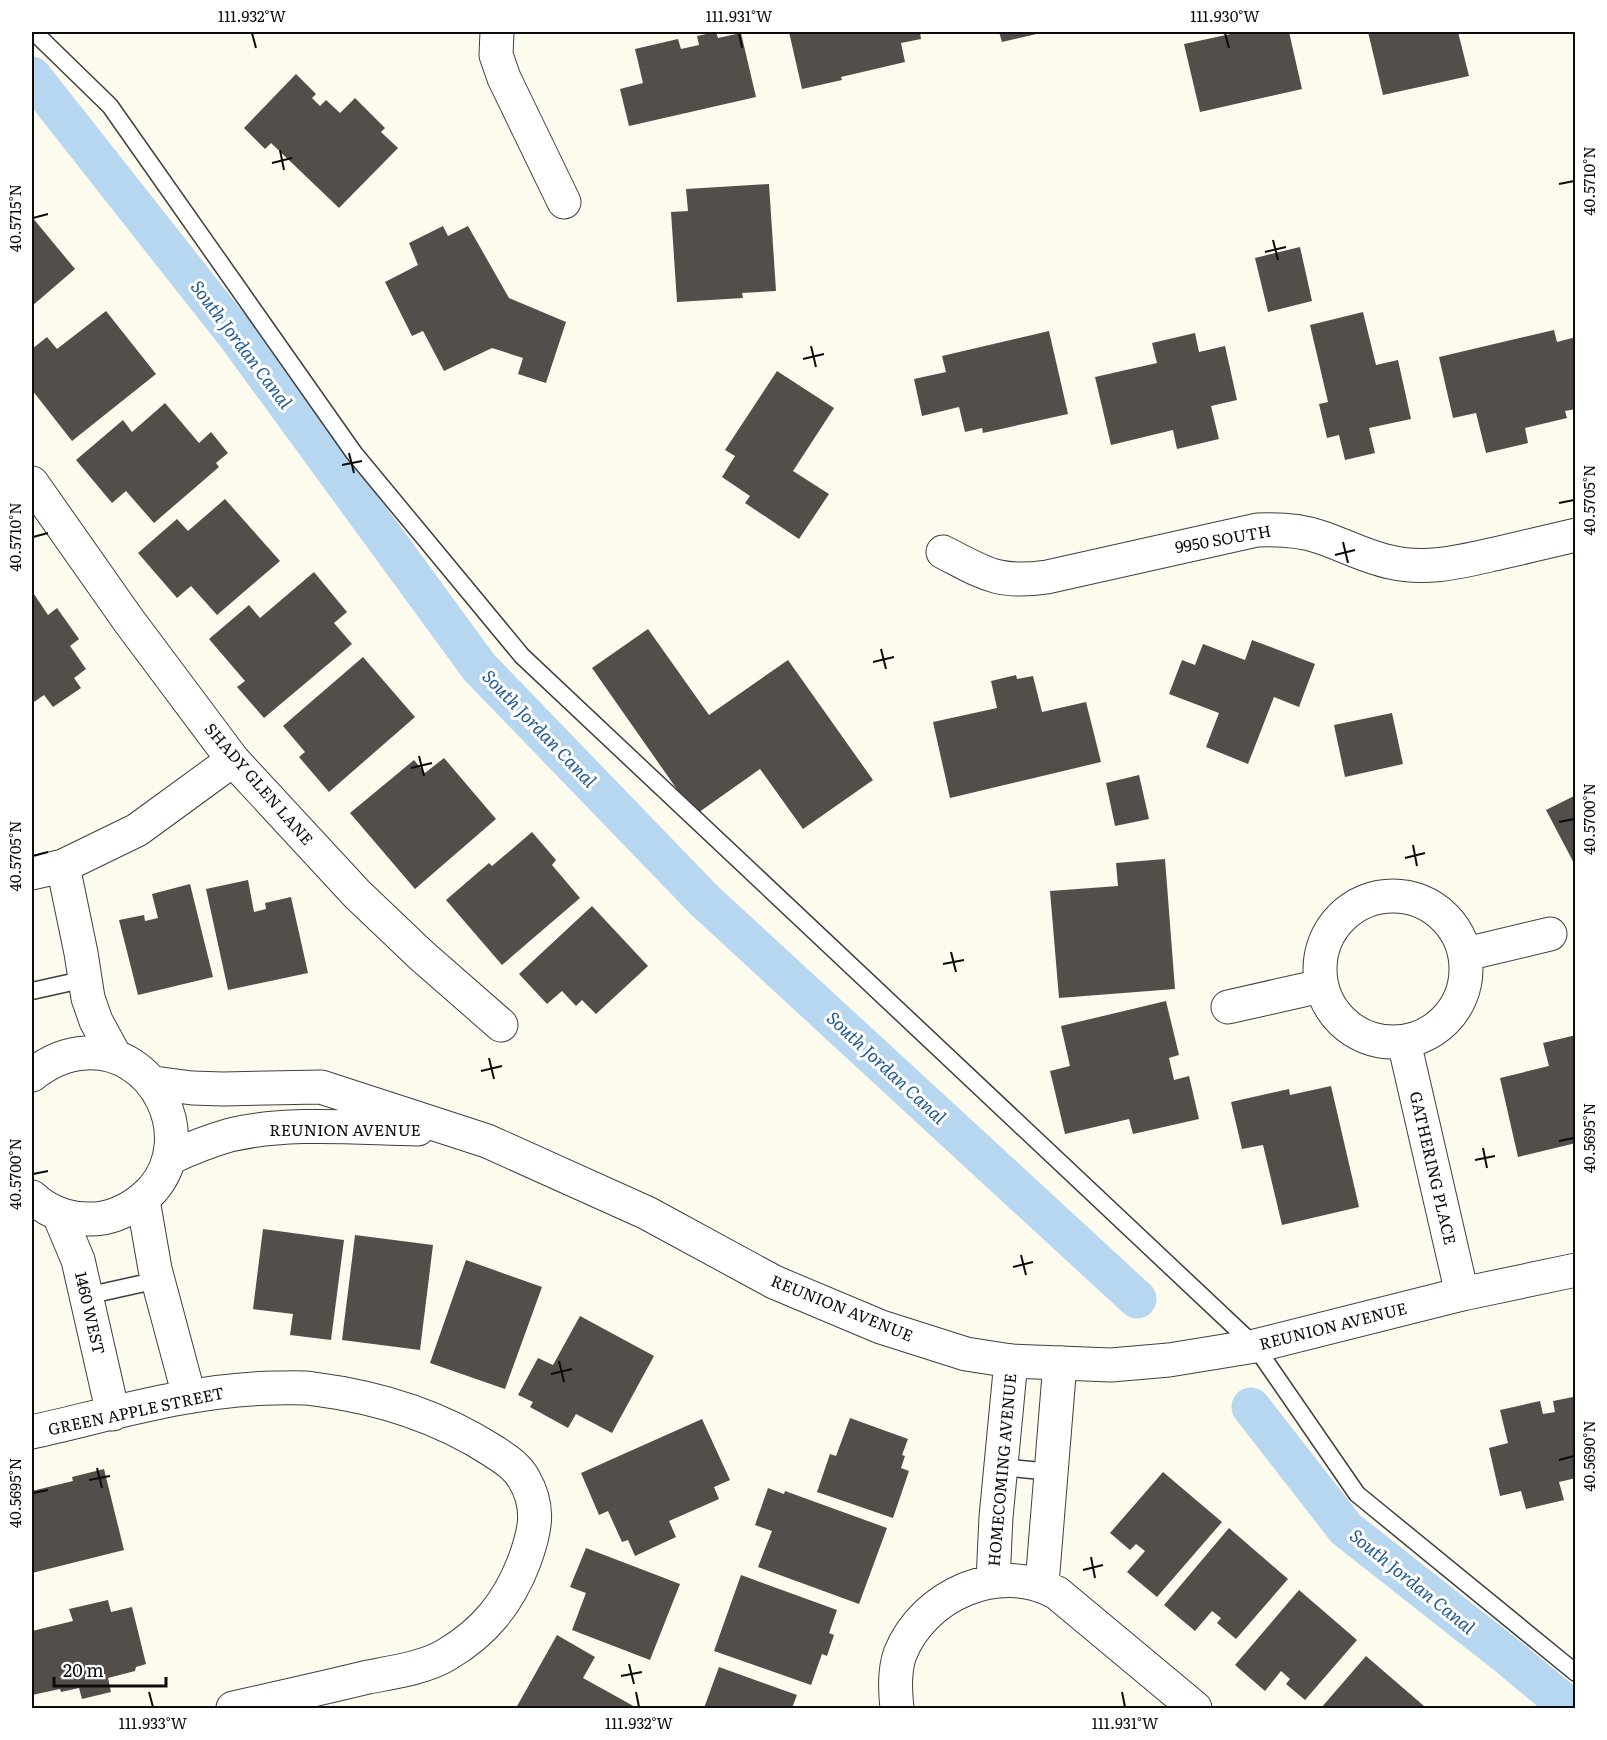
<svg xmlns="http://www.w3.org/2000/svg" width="1607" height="1740" viewBox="0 0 1607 1740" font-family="Literata,serif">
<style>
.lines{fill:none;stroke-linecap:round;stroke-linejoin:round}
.canal{stroke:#b7d7f0;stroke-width:39}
.building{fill:#544e4a}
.service-casing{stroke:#3f3f3f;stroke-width:19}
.minor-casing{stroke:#3f3f3f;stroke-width:35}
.tertiary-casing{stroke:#3f3f3f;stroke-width:35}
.service{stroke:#fff;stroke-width:16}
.minor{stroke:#fff;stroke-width:33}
.tertiary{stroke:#fff;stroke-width:33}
.ticks{fill:none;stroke:#0c0c0c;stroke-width:2}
.labels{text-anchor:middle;stroke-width:6;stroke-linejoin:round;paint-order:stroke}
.street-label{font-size:16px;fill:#0c0c0c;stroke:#fff}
.water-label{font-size:18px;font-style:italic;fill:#225a92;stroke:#fff}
.neatline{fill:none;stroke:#0c0c0c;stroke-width:2}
.ticks-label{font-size:15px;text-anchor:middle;fill:#0c0c0c}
</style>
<rect width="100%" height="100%" fill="#fdfbed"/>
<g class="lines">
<path class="canal" d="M32,76L237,336L479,667L705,901L1137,1299
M1251,1407L1346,1529L1510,1658L1570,1708"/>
</g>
<path class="building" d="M716,32L718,38L741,33L756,97L629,126L620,89L643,83L635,49L678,39L681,49L699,45L697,36Z
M789,32H920L921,39L901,43L905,62L841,77L842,80L802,89Z
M999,32H1045L1002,42Z
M1240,32H1289L1302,89L1200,112L1184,44Z
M1368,32H1458L1469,76L1383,95Z
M296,74L316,94L312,98L320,106L326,100L340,113L355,98L385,128L381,132L398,148L339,208L271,143L265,149L244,128Z
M769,184L776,291L742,293L743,298L677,302L671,212L688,211L686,189Z
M32,217L75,269L32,306Z
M443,226L448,236L468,226L509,298L566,322L546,383L518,374L523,358L492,348L444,371L423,331L412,336L385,282L418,265L409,243Z
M1300,247L1312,301L1268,312L1255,258Z
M106,311L156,374L72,441L32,390V349L47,337L57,349Z
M1363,312L1376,365L1398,360L1411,419L1369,428L1375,453L1345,460L1339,435L1327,438L1319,404L1328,402L1310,325Z
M1554,330L1557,342L1576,337V409L1565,411L1567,418L1525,428L1528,443L1486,453L1476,413L1453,418L1439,357Z
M1049,331L1068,414L983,433L982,428L965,432L959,407L922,416L914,379L946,372L942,356Z
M1195,333L1199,352L1225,346L1237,400L1211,406L1219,439L1177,449L1173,430L1111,445L1095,377L1157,363L1152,343Z
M777,371L834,408L793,471L829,494L799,539L745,503L750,496L722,477L735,456L725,450Z
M165,403L199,443L211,432L228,453L216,463L219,467L154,523L126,491L112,503L76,460L123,420L132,432Z
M225,499L280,561L217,615L191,586L177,598L138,553L177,519L188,531Z
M314,572L347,612L334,623L352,644L264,718L237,687L245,681L209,639L249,605L260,618Z
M32,591L48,615L57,608L79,639L70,646L86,669L74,678L81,688L53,707L44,695L34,702L32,698Z
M648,629L709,715L788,660L873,780L803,829L760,769L695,815L592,668Z
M1252,640L1315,664L1299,707L1274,697L1248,764L1206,747L1219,713L1169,694L1182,660L1195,665L1203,644L1245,660Z
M363,657L415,717L329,792L299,757L305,752L283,726Z
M1016,675L1017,679L1033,676L1042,712L1086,702L1101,762L950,798L933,722L997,708L991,681Z
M1392,713L1403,764L1345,777L1334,725Z
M444,758L496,819L415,889L350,813L414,760L425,773Z
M1139,775L1149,819L1115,826L1106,783Z
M1576,795V867L1546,810Z
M532,832L556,860L552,865L580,898L502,965L446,900L489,863L492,866Z
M1165,859L1175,989L1059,998L1050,891L1118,886L1116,863Z
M248,880L254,912L266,909L265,903L291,897L308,973L228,990L206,889Z
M190,884L213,977L138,995L119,920L144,915L145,921L158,918L152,894Z
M592,906L648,966L596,1014L582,1000L576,1006L562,991L547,1004L519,974Z
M1166,1001L1179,1055L1169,1058L1174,1080L1189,1076L1199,1119L1133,1134L1129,1119L1065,1134L1050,1071L1070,1066L1061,1026Z
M1576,1035V1143L1518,1157L1500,1078L1549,1066L1543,1043Z
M1331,1086L1359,1207L1282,1225L1263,1145L1242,1149L1231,1102L1289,1089L1290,1095Z
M263,1229L344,1240L331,1340L290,1335L293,1314L253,1309Z
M355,1235L433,1245L420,1350L342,1340Z
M466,1260L542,1287L505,1389L430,1363Z
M580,1316L654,1356L612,1433L576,1414L568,1428L530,1407L533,1402L518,1395L538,1358L553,1365Z
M1573,1397L1576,1404V1478L1559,1482L1564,1500L1526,1509L1521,1491L1500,1496L1489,1448L1508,1443L1500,1410L1540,1401L1543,1414L1555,1412L1553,1401Z
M850,1418L908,1439L902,1455L905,1456L901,1468L909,1471L893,1518L817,1492L830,1454L836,1456Z
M702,1419L730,1480L714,1487L719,1499L669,1521L676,1537L635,1556L628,1540L622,1542L608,1511L599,1515L581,1473Z
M104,1469L124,1550L32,1573V1491L73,1481L72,1477Z
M1163,1472L1222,1522L1157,1597L1127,1572L1145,1551L1136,1544L1130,1550L1110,1533Z
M768,1488L784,1494L785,1491L887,1528L859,1604L758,1567L772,1531L755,1525Z
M1229,1528L1288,1579L1236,1639L1217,1623L1221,1618L1212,1611L1195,1631L1164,1605Z
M586,1548L680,1584L650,1660L572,1630L586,1593L570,1587Z
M741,1575L837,1610L829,1633L834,1635L827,1656L822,1654L811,1685L714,1651Z
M1299,1590L1357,1640L1305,1700L1286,1684L1290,1679L1281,1671L1265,1691L1235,1665Z
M108,1600L111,1612L132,1607L146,1664L136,1667L135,1671L108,1678L111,1692L82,1699L79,1688L61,1692L60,1689L32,1695V1651L34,1650L32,1631L73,1621L69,1609Z
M557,1635L595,1657L583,1678L637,1708H516Z
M1366,1656L1424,1706L1422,1708H1321Z
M719,1667L797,1695L792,1708H704Z"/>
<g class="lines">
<defs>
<path id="service" d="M34,32L110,106L354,453L522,656L1255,1346L1357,1494L1576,1673
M32,991L86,979
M86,1296L158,1280
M1001,1467L1051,1472"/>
<path id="minor" d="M497,32L496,55L504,78L564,202
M32,483L129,621L233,760L357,894L421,955L501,1025
M943,552C986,574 998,584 1047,577L1257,530C1279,529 1300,530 1320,537C1344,545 1366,557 1390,562C1427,571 1463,561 1499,553C1525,547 1550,541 1576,535
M63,866L81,953L88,998L96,1021L115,1056
M32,873L63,866L137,830L233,760
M1320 969a73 73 0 1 1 146 0a73 73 0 1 1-146 0Z
M1466,954L1550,934
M1228,1007L1321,986
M1404,1042L1462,1294
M143,1200L155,1269L189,1396
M59,1215L78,1260L113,1414
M32,1432C112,1414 193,1389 276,1388C288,1388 301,1387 314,1389C377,1397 439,1416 493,1451C505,1459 517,1466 524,1479C541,1508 535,1532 524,1562C508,1603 485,1632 446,1655C424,1668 394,1672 368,1677C323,1688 278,1698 233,1708
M993,1581L996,1517L1011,1361
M1042,1584L1060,1363
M897,1708C895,1691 894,1671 900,1654C924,1594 1000,1561 1057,1593L1195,1708"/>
<path id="tertiary" d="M32,1075C47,1063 65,1054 86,1053C155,1049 198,1136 153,1189C139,1204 123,1214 103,1218C77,1222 51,1215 32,1197
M154,1083L192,1088L223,1089L321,1087L487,1141L647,1213L774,1282L881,1327L966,1354L1011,1361L1111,1365L1169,1360L1255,1346L1462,1294L1576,1270
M170,1158C189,1149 209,1141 230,1135C289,1121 358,1128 418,1129"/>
</defs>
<use href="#service" class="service-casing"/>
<use href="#minor" class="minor-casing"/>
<use href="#tertiary" class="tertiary-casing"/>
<use href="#service" class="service"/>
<use href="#minor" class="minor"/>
<use href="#tertiary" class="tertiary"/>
</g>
<path class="ticks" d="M252,33L256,48M739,33L742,48M1225,33L1229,48M280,150L284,170M272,163L292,158M1559,184L1574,181M33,218L48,214M1273,240L1278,260M1265,252L1286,247M811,346L816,367M803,359L824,354M349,453L354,473M342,465L362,461M1559,503L1574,500M33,537L48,533M1343,542L1348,563M1335,555L1355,550M881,649L886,669M873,662L894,657M419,756L424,776M411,768L432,763M1559,822L1574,819M1413,845L1417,866M33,856L48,852M1405,858L1425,853M951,952L956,972M943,964L964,960M489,1058L494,1079M481,1071L502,1066M1559,1141L1574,1138M1483,1148L1487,1168M1475,1160L1495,1156M33,1174L48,1171M1021,1255L1026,1275M1013,1267L1033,1262M559,1361L564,1382M551,1374L572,1369M1559,1460L1574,1456M97,1468L102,1488M89,1480L110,1476M33,1493L48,1490M1091,1557L1095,1578M1083,1570L1103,1565M629,1664L634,1684M621,1676L642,1672M149,1692L153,1707M636,1692L639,1707M1122,1692L1125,1707"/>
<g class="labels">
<g class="street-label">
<text transform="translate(1223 539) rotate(-10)" y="6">9950 SOUTH</text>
<text transform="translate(259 784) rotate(49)" y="6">SHADY GLEN LANE</text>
<text x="345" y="1136">REUNION AVENUE</text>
<text transform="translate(1433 1168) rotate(77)" y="6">GATHERING PLACE</text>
<text transform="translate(842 1308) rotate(22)" y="6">REUNION AVENUE</text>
<text transform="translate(90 1313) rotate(77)" y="6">1460 WEST</text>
<text transform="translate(1333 1326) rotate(-14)" y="6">REUNION AVENUE</text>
<text transform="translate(136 1411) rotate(-12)" y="6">GREEN APPLE STREET</text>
<text transform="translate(1002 1470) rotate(-85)" y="6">HOMECOMING AVENUE</text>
</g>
<g class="water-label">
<text transform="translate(241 345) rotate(53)" y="6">South Jordan Canal</text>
<text transform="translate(539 729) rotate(46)" y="6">South Jordan Canal</text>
<text transform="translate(886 1068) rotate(43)" y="6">South Jordan Canal</text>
<text transform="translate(1412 1582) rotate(39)" y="6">South Jordan Canal</text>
</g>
</g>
<rect width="1607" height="1740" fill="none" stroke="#ffffff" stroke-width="66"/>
<path d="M54 1677v9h112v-9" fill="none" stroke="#0c0c0c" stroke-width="3"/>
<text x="63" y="1677" font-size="18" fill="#0c0c0c" stroke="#ffffff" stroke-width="4.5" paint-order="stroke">20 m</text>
<rect x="33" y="33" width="1541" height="1674" class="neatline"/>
<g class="ticks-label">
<text x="252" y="22">111.932°W</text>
<text x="739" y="22">111.931°W</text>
<text x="1225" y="22">111.930°W</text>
<text transform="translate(1590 181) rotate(-90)" y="5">40.5710°N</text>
<text transform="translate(16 218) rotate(-90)" y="5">40.5715°N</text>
<text transform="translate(1590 500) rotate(-90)" y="5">40.5705°N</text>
<text transform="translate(16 537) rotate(-90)" y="5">40.5710°N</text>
<text transform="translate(1590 819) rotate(-90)" y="5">40.5700°N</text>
<text transform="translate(16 856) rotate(-90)" y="5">40.5705°N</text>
<text transform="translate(1590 1138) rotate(-90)" y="5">40.5695°N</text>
<text transform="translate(16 1174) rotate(-90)" y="5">40.5700°N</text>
<text transform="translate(1590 1456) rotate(-90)" y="5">40.5690°N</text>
<text transform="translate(16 1493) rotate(-90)" y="5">40.5695°N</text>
<text x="153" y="1729">111.933°W</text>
<text x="639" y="1729">111.932°W</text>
<text x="1125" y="1729">111.931°W</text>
</g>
</svg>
